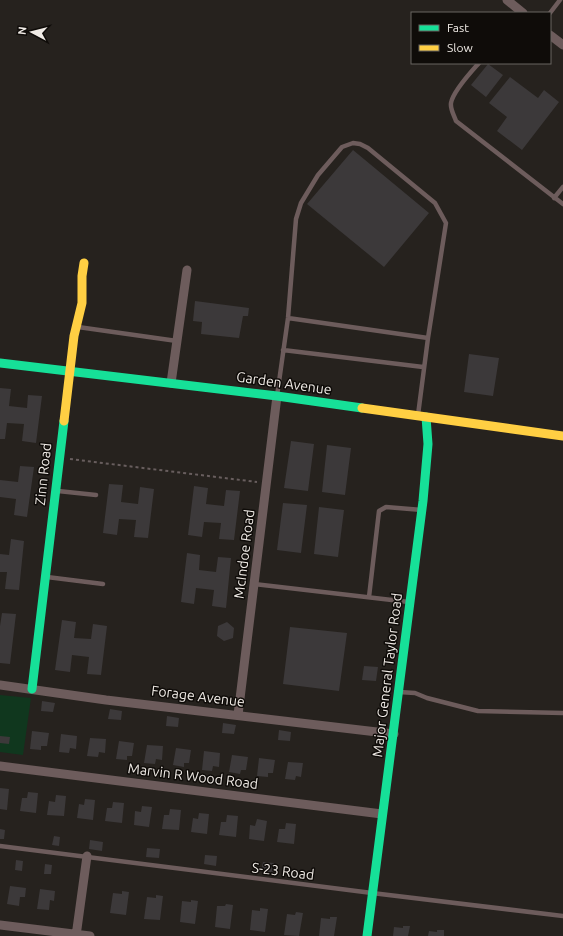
<svg xmlns="http://www.w3.org/2000/svg" width="563" height="936" viewBox="0 0 563 936" font-family="Ubuntu,sans-serif">
<style>
.green{fill:#10371e}
.building{fill:#3c393a}
.lines{fill:none;stroke-linecap:round;stroke-linejoin:round}
.path{stroke:#685e5e;stroke-width:2;stroke-dasharray:3 3;stroke-linecap:butt}
.lane{stroke:#6d5c5c;stroke-width:4.5}
.street{stroke:#6d5c5c;stroke-width:9}
.fast{stroke:#16e098;stroke-width:9}
.slow{stroke:#ffcf43;stroke-width:9}
.labels{text-anchor:middle;stroke-width:3;stroke-linejoin:round;paint-order:stroke}
.street-label{font-size:14px;fill:#f0ebe6;stroke:#0f0c09}
</style>
<rect width="100%" height="100%" fill="#26221e"/>
<path class="green" d="M0,695L31,698L23,755L0,752Z"/>
<path class="building" d="M488,64L503,75L486,97L471,85Z
M510,77L538,98L544,90L559,102L522,150L497,131L507,117L489,103Z
M353,150L429,213L384,267L307,204Z
M195,301L249,308L248,316H243L239,338L201,334L202,322L193,321Z
M469,354L499,358L493,396L464,392Z
M0,388L11,389L9,406L27,408L28,395L42,396L36,443L22,441L24,424L7,423L5,439H0Z
M291,441L314,444L308,491L284,488Z
M327,445L351,448L345,495L322,492Z
M20,466L34,467L27,517L14,515L16,499L0,497V480L18,482Z
M109,484L123,485L121,502L138,504L140,487L154,489L148,538L134,537L136,520L119,519L117,535L103,533Z
M194,486L208,488L206,504L224,506L226,490L240,491L234,540L219,539L221,523L204,522L202,537L188,535Z
M283,503L307,505L301,553L277,550Z
M319,507L344,510L338,557L314,554Z
M11,539L24,541L19,590L5,589L7,572H0V554L9,555Z
M187,553L200,555L199,570L216,572L218,557L231,558L226,608L212,606L214,590L196,588L194,604L181,602Z
M2,613L16,614L10,664L0,663V626Z
M62,620L76,622L74,638L91,639L93,624L107,626L101,675L87,674L89,657L72,655L70,672L55,670Z
M227,622L234,628L233,638L224,641L217,636L218,626Z
M290,627L347,633L339,691L283,684Z
M364,666L378,667L376,681L362,680Z
M42,701L55,703L53,712L41,711Z
M110,709L122,711L121,720L108,719Z
M167,716L179,718L178,727L166,726Z
M223,723L236,725L234,734L222,733Z
M279,730L291,732L290,741L278,740Z
M32,731L49,733L47,746H41V750L30,749Z
M61,734L77,736L76,749L70,748L69,753L59,752Z
M0,736L10,737L9,744L0,743Z
M90,738L106,739L105,753L99,752L98,757L87,756Z
M119,741L134,743L132,756H127V760L116,759Z
M147,745L163,746L162,760L156,759L155,764L144,763Z
M176,748L191,750L189,763H184V767L173,765Z
M204,751L220,753L219,767L213,766L212,771L202,770Z
M232,755L248,757L246,770H241L240,774L229,772Z
M259,758L275,760L273,773H268V777L257,776Z
M288,762L303,763L301,777L296,776L295,780L285,779Z
M0,788L9,789L7,810L0,809Z
M28,792L38,793L36,813L20,811L22,798H27Z
M56,795L66,796L64,816L47,815L49,801L55,802Z
M85,799L95,800L93,820L77,818L79,804L84,805Z
M113,802L124,803L122,823L105,821L107,808H112Z
M142,806L152,807L149,827L134,825L135,811L141,812Z
M170,809L181,810L179,830L162,829L164,815H169Z
M199,813L209,814L207,834L191,832L193,818L198,819Z
M227,815L238,816L236,837L219,835L221,822H226Z
M257,819L267,821L264,841L249,839L250,825L255,826Z
M286,823L296,824L294,844L277,842L279,829H285Z
M0,829L5,830L4,839H0Z
M54,836L60,837L59,846L52,845Z
M90,840L103,842L102,851L89,849Z
M147,848L160,849L159,858L146,857Z
M205,855L217,856L216,866L204,864Z
M16,860L23,861L22,871L15,870Z
M263,862L274,863L273,873L261,871Z
M45,864L52,865L51,874H44Z
M10,886L26,888L25,897H20L19,906L7,904Z
M40,889L55,891L54,901L50,900L49,910L37,909Z
M122,891L129,892L126,915L110,913L113,893L122,894Z
M156,895L163,896L160,920L144,919L147,897L156,898Z
M191,900L198,901L195,924L180,922L182,901L191,902Z
M226,904L233,905L230,929L215,927L217,906H225Z
M260,908L268,909L265,932L250,930L252,910L260,911Z
M296,912L303,913L299,936L284,935L287,914L295,915Z
M330,917H337L334,936H319L321,918L330,919Z
M403,926H410L408,936H393L394,927L403,928Z
M437,930H444V936H428L429,931L437,932Z"/>
<g class="lines">
<path class="path" d="M70,459L257,482"/>
<path class="lane" d="M550,13L560,0
M479,63C471,72 453,91 451,103C450,109 454,115 456,121L563,204
M554,198L563,187
M288,318L428,338
M78,327L177,341
M283,350L423,367
M277,396L288,318L296,219L301,203L318,175L342,147L353,143L360,144L368,148L435,203L446,223L428,338L418,415
M58,491L96,495
M47,577L103,584
M254,584L409,602
M369,597L379,511L386,507L422,510
M399,692L415,693L427,698L478,711L563,713
M0,846L372,893L563,916"/>
<path class="street" d="M507,0L523,13
M550,35L563,45
M171,383L187,270
M0,685L106,700L394,734
M238,715L277,396
M0,766L382,814
M0,925L90,936
M76,936L87,856"/>
<path class="fast" d="M0,363L277,396L362,408
M32,689L64,421
M367,936L423,501L428,444L426,417"/>
<path class="slow" d="M362,408L563,436
M64,421L74,336L82,303V276L84,263"/>
</g>
<g class="labels">
<g class="street-label">
<text transform="translate(284 383) rotate(8)" y="5">Garden Avenue</text>
<text transform="translate(43 474) rotate(-84)" y="5">Zinn Road</text>
<text transform="translate(244 554) rotate(-83)" y="5">McIndoe Road</text>
<text transform="translate(387 675) rotate(-83)" y="5">Major General Taylor Road</text>
<text transform="translate(198 696) rotate(7)" y="5">Forage Avenue</text>
<text transform="translate(193 776) rotate(7)" y="5">Marvin R Wood Road</text>
<text transform="translate(283 871) rotate(7)" y="5">S-23 Road</text>
</g>
</g>
<rect x="411" y="12" width="140" height="52" fill="#0f0c09" stroke="#696561"/>
<rect x="419" y="25" width="20" height="6" fill="#16e098" stroke="#696561"/>
<text x="447" y="32" font-size="12" fill="#f0ebe6">Fast</text>
<rect x="419" y="45" width="20" height="6" fill="#ffcf43" stroke="#696561"/>
<text x="447" y="52" font-size="12" fill="#f0ebe6">Slow</text>
<g transform="translate(32 32) rotate(277)" stroke="#0f0c09" stroke-width="3" paint-order="stroke">
<path d="M0-3L7 15L0 10L-7 15Z" fill="#f0ebe6"/>
<text y="-6" font-size="11" font-weight="bold" text-anchor="middle" fill="#f0ebe6">N</text>
</g>
</svg>
